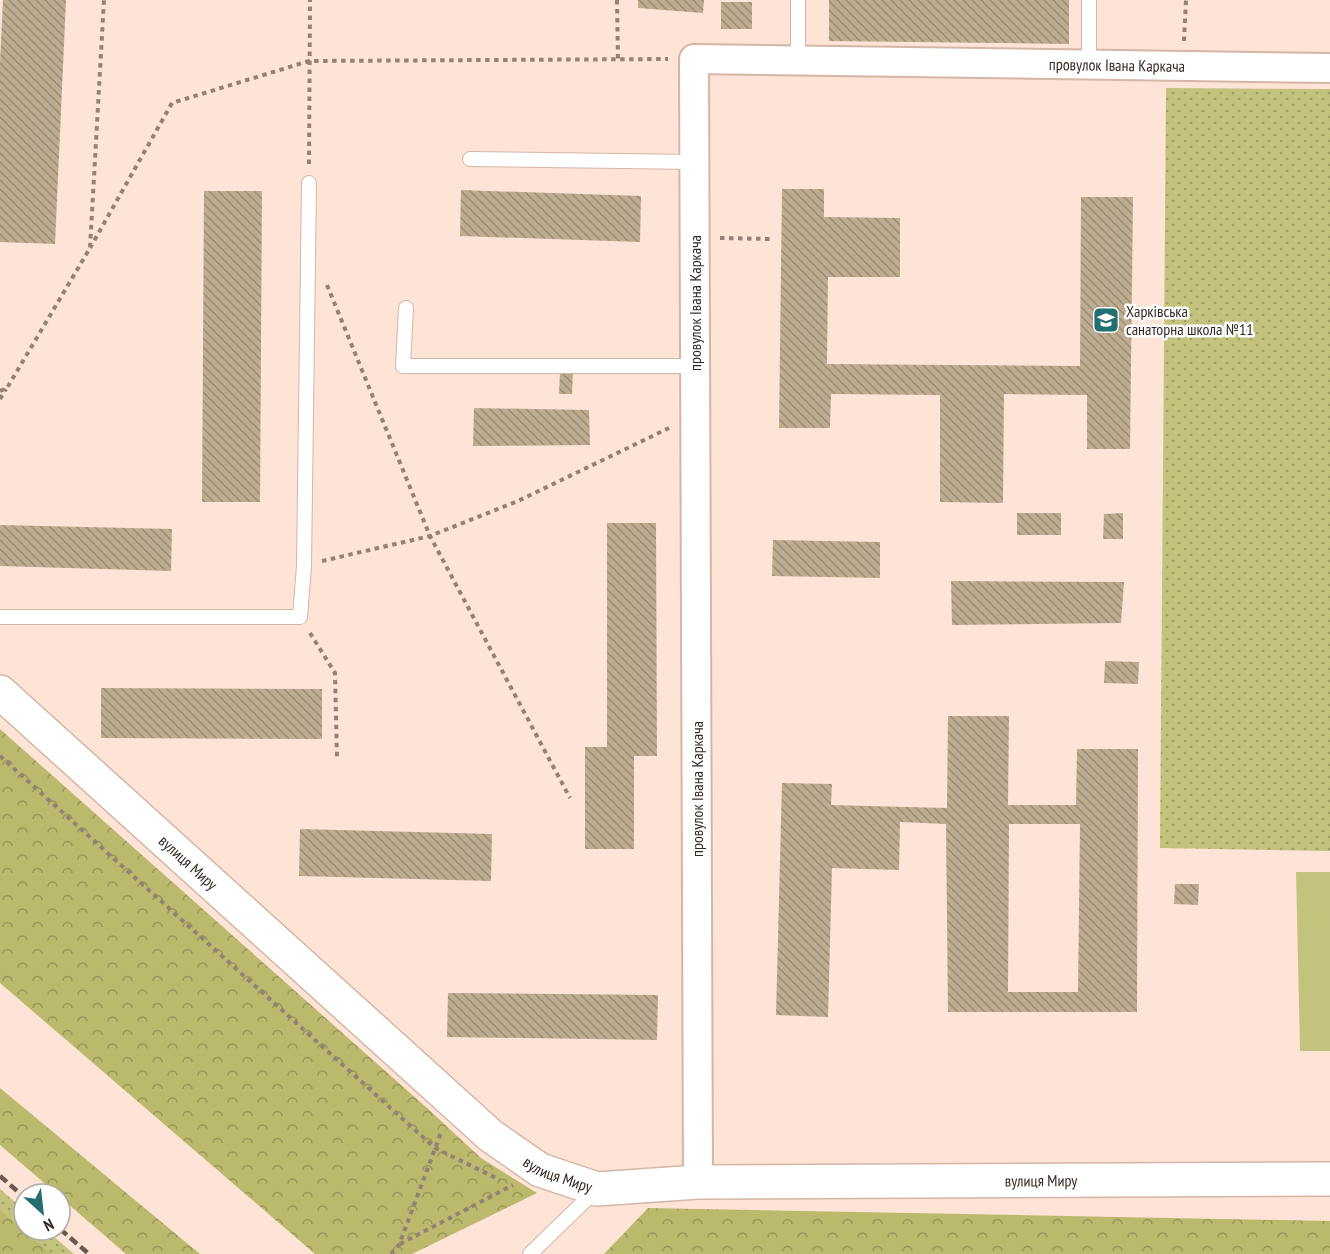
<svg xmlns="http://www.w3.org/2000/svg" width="1330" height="1254" viewBox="0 0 1330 1254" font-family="'PT Sans Narrow',sans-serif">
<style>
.green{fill:url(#green-dots)}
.forest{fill:url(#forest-crowns)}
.pitch{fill:#c3c37e}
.building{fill:url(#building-back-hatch);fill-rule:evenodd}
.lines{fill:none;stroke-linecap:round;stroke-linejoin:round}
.service-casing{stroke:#d5b5a5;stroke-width:16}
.minor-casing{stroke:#d5b5a5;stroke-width:32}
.tertiary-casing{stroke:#d5b5a5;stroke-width:36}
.path{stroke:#938177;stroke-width:4;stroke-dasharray:4.5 4.5;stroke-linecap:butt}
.service{stroke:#fff;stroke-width:14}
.minor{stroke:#fff;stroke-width:28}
.tertiary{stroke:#fff;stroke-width:33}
.rail{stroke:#695951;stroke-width:4.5;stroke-dasharray:9 4.5;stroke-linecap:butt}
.labels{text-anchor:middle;stroke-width:5;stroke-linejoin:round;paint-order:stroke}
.street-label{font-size:16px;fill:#352923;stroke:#fff}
.poi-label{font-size:16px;fill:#352923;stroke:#fff;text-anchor:start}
</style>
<defs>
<pattern id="green-dots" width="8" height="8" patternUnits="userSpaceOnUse" patternTransform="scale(1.5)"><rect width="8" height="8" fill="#c3c37e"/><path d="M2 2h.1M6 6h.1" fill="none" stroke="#9f9e67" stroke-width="1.8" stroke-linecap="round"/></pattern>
<pattern id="forest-crowns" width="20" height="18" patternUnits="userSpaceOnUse" patternTransform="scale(1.5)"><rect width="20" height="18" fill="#bab96c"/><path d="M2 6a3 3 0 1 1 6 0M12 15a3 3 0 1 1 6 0" fill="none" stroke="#989658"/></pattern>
<pattern id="building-back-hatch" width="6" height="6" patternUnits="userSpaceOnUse" patternTransform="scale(1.5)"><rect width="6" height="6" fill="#beac91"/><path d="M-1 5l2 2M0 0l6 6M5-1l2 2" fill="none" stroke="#9b8c76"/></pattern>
</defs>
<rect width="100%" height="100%" fill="#fee4d6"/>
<path class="green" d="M1166,88L1330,89V851L1160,848Z
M0,1189L24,1210V1230H46L74,1254H0Z"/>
<path class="forest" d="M0,729L427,1108L481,1158L537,1193L412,1254H315L0,983Z
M0,1088L200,1254H126L60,1197V1194H57L0,1145Z
M648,1208L1330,1221V1254H604Z
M0,1210L51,1254H0Z"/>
<path class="pitch" d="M1296,872H1330V1051H1300Z"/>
<path class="building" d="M3,0H66L55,244L0,242V63Z
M638,0H704L703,13L638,8Z
M829,0H1069V44L829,41Z
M721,2H752V29H721Z
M782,189H824V217L900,218V277H828L827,364L1080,366L1081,197H1133L1130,449H1087V395L1004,394L1003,503L940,502V395L831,394L830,428H779Z
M461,190L641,196L640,242L460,236Z
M204,191H262L260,502H202Z
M560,370L573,371L572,394H559Z
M474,408L589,410L590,445L473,446Z
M1017,513H1061V535H1017Z
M1123,513V539H1103L1104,514Z
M607,523H656L657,756H634V849H585V747H607Z
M0,525L172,529L171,571L0,566Z
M773,540L880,542V578L772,576Z
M951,581L1124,582L1121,623L952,625Z
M1105,661L1139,662L1138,684L1104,683Z
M101,688L322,689V739L101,738Z
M948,716H1009L1008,805H1076L1077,749H1138L1137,1012H948L946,824L900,822L899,870L832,868L828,1017L776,1015L782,783L832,784L831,805L947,808ZM1009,824H1080L1078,992H1008Z
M300,829L492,834L491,881L299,876Z
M1175,884H1199L1198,905L1174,904Z
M448,993L658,995L657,1040L447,1037Z"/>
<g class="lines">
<defs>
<path id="service" d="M798,60V0
M1089,65V0
M470,159L695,162
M406,308L403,366H695
M0,617H300L304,566L309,183
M530,1254L596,1190"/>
<g id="minor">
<path id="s1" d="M698,1182L694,59L1330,68"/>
</g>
<g id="tertiary">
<path id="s2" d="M0,692L491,1136L540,1170L597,1189L698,1182L1330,1179"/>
</g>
</defs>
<use href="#service" class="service-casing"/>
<use href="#minor" class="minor-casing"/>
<use href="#tertiary" class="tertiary-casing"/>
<path class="path" d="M617,0L618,59
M1184,41L1186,0
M309,164L310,0
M720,238L770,239
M90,248L172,103L309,61L668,59
M327,285L430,536L570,798
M0,391L7,388L90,248L104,0
M0,399L6,389
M322,561L430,536L518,501L669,428
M310,633L335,673L337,758
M0,756L435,1148L500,1180
M400,1244L513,1185
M391,1254L399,1245L442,1130"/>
<use href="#service" class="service"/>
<use href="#minor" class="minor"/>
<use href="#tertiary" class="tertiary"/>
<path class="rail" d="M0,1176L24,1197
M60,1229L89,1254"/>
</g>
<defs>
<symbol id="school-square" viewBox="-11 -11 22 22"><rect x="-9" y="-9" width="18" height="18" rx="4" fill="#226e71" stroke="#fff"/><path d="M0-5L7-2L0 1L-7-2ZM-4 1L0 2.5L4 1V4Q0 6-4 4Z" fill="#fff"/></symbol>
</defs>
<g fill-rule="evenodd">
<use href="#school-square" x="1091" y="305" width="30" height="30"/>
</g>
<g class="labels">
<g class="street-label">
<text dy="6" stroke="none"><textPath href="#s1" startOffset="1546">провулок Івана Каркача</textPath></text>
<text transform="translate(695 303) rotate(-90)" y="6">провулок Івана Каркача</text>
<text transform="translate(697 789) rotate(-90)" y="6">провулок Івана Каркача</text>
<text dy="6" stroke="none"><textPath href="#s2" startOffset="254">вулиця Миру</textPath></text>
<text dy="6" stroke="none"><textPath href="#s2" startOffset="740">вулиця Миру</textPath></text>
<text dy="6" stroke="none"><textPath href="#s2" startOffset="1226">вулиця Миру</textPath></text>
</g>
<g class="poi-label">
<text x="1126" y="317">Харківська<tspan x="1126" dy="18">санаторна школа №11</tspan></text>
</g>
</g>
<g transform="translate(42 1212) rotate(153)"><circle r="28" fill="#ffffff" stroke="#aea9a7" stroke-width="1.5"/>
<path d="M0-4.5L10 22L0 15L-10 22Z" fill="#226e71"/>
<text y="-9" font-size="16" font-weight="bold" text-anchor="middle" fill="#352923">N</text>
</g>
</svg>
